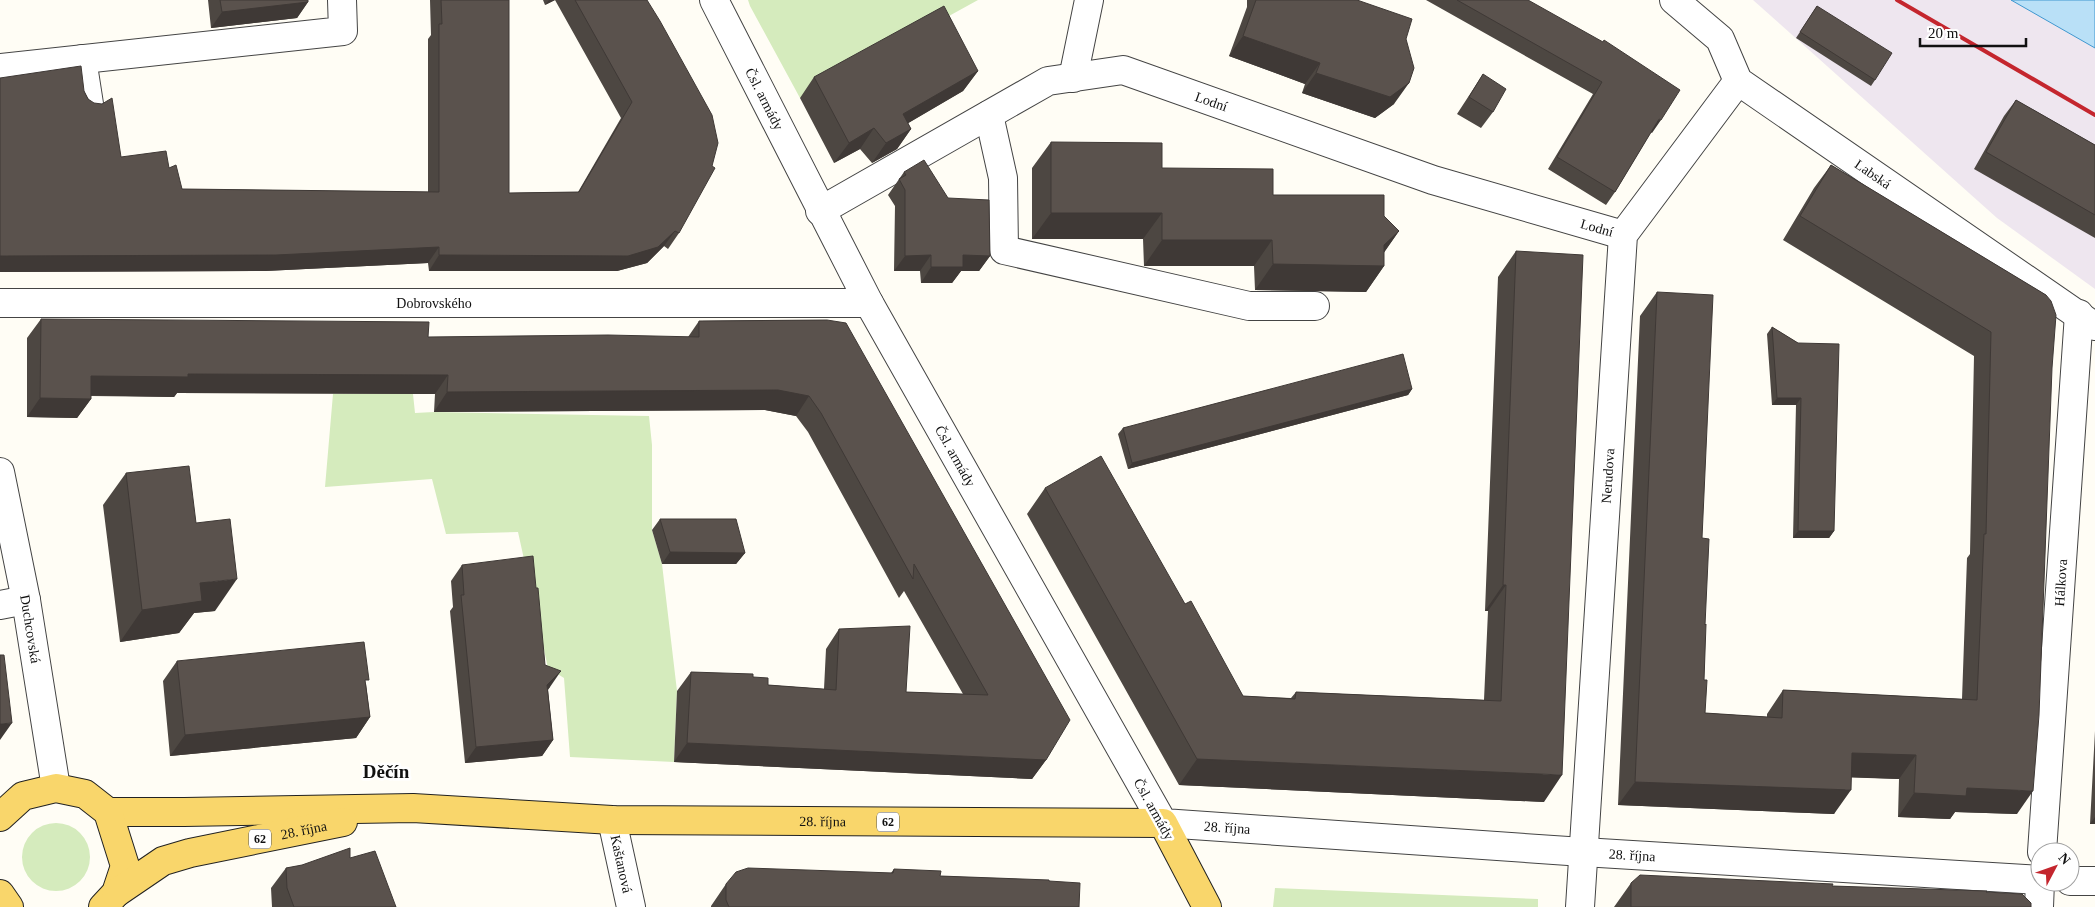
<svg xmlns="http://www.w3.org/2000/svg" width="2095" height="907" viewBox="0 0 2095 907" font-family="'Times New Roman',serif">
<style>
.industrial{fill:#eee6ef}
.green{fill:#d5ebbd}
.water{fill:#b9e0f7;stroke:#3f96cf}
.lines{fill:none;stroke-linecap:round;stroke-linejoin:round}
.minor-casing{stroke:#444;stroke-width:30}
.major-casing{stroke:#222;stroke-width:30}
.minor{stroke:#fff;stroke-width:28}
.major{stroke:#f9d66b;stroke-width:28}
.rail{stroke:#c4262e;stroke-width:4}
.wall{fill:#4d4742}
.shaded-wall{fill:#3f3936}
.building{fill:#5a524d;stroke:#3f3936}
.labels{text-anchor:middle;stroke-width:5;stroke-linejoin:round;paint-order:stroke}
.shield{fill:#fff;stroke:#585858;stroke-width:1}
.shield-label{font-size:12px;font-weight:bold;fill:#111}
.street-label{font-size:14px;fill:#111;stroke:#fff}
.district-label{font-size:19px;font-weight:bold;fill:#111;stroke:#fff}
</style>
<rect width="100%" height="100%" fill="#fffdf5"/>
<path class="industrial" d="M1753,0H2011L2095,48V289L1997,218Z"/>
<path class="green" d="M748,0H978L800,98L750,6Z
M333,394H413L415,413L434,412L649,416L652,445V530L662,564L677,691L674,762L570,757L564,678L548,668L518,532L446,534L432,479L325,487Z
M22 857a34 34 0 1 1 68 0a34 34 0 1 1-68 0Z
M1275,888L1538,899V907H1273Z"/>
<path class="water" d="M2011,0H2095V48Z"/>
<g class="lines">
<defs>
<g id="minor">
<path id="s1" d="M714,0L869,303L1163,823L1583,852L2040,880"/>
<path id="s2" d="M1674,0L1720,39L1738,81L2094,326"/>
<path d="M82,59L89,104"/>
<path d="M0,68L343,31L342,0"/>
<path d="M1073,78L1089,0"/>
<path d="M989,115L1003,178L1004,250L1249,306H1315"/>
<path id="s3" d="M820,211L1048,81L1123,70L1433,180L1623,235"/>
<path id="s4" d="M0,303H869"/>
<path id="s5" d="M0,472L26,600L56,788"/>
<path d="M0,605L26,600"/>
<path id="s6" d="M612,820L631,907"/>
<path id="s7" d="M2042,852L2079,314"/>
<path d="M2070,881H2095"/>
<path id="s8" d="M1580,907L1623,235L1738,81"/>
<path d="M2039,907L2040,882"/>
</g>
<g id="major">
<path id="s9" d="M108,812H184L413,808L612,820L1163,823L1207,907"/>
<path d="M0,817L23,796L56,788L85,794L108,812L125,866L116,893L103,907"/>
<path id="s10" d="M116,893L163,861L190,853L343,822"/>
<path d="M0,894L9,907"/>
</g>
</defs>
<use href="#minor" class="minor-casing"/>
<use href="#major" class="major-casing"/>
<use href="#minor" class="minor"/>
<use href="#major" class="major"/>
<path class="rail" d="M1897,0L2095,115"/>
</g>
<path class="wall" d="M208,0H308V2L297,18L211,28Z
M430,0H509V193L578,192L621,118L555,0L545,5L543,0H647L679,233L668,249L664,246L647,263L617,271H429L428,263L265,271L0,272L84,91L121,157L169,168L182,189L428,192V39L431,35Z
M1247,0H1357L1406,39L1394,104L1375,118L1302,93L1305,84L1229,56L1247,7Z
M1426,0H1528L1652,133L1651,132L1615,192L1606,205L1548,169L1593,94Z
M1817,6L1875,80L1871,86L1796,38Z
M978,71L963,91L908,123L911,129L897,149L872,163L860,149L834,163L800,98L814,77Z
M1483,74L1493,112L1481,128L1457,114L1472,91Z
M2016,100L2095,145V238L1974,169L2004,116Z
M1051,142L1273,195L1384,216L1399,231L1384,252V266L1366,292L1255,290L1254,266H1144L1143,239H1032V168Z
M1831,165L2046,295L2017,814L1955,812L1950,819L1898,817L1899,779L1851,777L1834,814L1618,805L1640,316L1657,292L1702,538L1705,625L1704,680L1705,713L1767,717V714L1783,690L1962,699L1967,558L1970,554L1974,356L1783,240L1814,188Z
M904,172L948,198L990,256L979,271H961L952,283H921L920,271H894L895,206L888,195Z
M1516,251L1544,802L1179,785L1027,514L1045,488L1185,604L1243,696L1291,698L1296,692L1484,700L1488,611H1485L1498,277Z
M41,319L428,337H688L699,321L827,320L1046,760L1032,779L674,762L677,691L691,672L753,677L768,685L824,689L826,649L839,629L906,692L963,694L904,591L899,598L808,432L796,416L765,410L434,412L435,394L177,393L174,397L91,396V399L77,418L27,417V338Z
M1772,327L1798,343L1834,531L1829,538H1793L1796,405H1772L1767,334Z
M1412,389L1408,395L1128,469L1118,434L1123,428Z
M126,473L196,523L215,611L194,613L179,633L120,642L103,505Z
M660,519L745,553L736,564H662L652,530Z
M462,565L545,665L550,687L548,690L553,740L542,756L465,763L450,611L453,607L451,581Z
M177,661L366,684L370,717L356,738L170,756L163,681Z
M2095,731V824H2090Z
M350,858L396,907H272L271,888L286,868Z
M894,869L940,876L1049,881L1079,907H711V906L726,884L891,873Z
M1631,883L1832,886L1986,892L2031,907H1614Z"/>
<path class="shaded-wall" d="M549,0H555L545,5Z
M308,2L297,18L211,28L222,12Z
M1243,36L1320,63L1305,84L1229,56Z
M978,71L963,91L888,135L903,114Z
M1316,73L1409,83L1394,104L1375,118L1302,93Z
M1659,119L1661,120L1652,133L1650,132Z
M874,128L860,149L834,163L849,143Z
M911,129L897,149L872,163L886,143Z
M1051,213H1162L1143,239H1032Z
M675,231L664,246L647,263L617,271H429L439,255Z
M1399,231L1381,257L1384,266L1366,292L1255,290L1273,264L1384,245Z
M1162,240H1272L1254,266H1144Z
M439,247L428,263L265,271L0,272V256Z
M931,255L920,271H894L905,256Z
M963,255L990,256L979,271H961L952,283H921L931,267Z
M188,374L448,375L435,394L177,393L174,397L77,395L91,376Z
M1412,389L1408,395L1128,469L1132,463Z
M778,390L809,396L796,416L765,410L434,412L447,392Z
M40,398L91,399L77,418L27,417Z
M1777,398H1801L1796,405H1772Z
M1798,531H1834L1829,538H1793Z
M670,552L745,553L736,564H662Z
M237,579L215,611L194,613L179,633L120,642L142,610L200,583Z
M1503,585H1506L1488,611H1485Z
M561,671L550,687L536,701L547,685Z
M370,717L356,738L170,756L185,735Z
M12,723L0,740V724Z
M553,740L542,756L465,763L476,747Z
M687,743L1046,760L1032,779L674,762Z
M1852,753L1916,755L1899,779L1836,777Z
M1197,759L1562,775L1544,802L1179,785Z
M1635,782L1851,790L1834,814L1618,805Z
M1967,788L2033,791L2017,814L1955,812L1950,819L1898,817L1914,793Z
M2095,817V824H2090Z"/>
<path class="building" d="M220,0H308V2L222,12Z
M441,0H509V193L579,192L632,102L575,0H647L660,21L712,115L718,143L712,166L715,168L679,233L675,231L658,247L628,256L439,255V247L276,255L0,256V78L81,66L84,91L88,99L94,103L102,104L112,98L121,157L166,151L169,168L176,165L182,189L439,192V24H442Z
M1256,0H1357L1412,19L1406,39L1414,68L1409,83L1390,97L1316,73L1320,63L1243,36Z
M1457,0H1528L1603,42L1604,40L1680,90L1661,120L1659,119L1615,192L1557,157L1602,82Z
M944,6L978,71L903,114L911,129L886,143L874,128L849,143L814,77Z
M1817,6L1892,53L1875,80L1800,32Z
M1483,74L1506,89L1493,112L1469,97Z
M2016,100L2095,145V215L1986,152Z
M1051,142L1162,143V168L1273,169V195H1384V216L1399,231L1384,245V266L1273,264L1272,240H1162V213H1051Z
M924,160L948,198L989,200L990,256L963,255V267H931V255L905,256V190L899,179L906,175L904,172Z
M1831,165L2046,295L2051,301L2056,315L2052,368L2039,715L2033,791L1967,788L1966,796L1914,793L1916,755L1852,753L1851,790L1635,782L1657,292L1713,295L1702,538L1709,539L1705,625L1706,624L1704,680H1707L1705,713L1782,718L1783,690L1977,700L1984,534H1986L1991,332L1800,216Z
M1516,251L1583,255L1562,775L1197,759L1045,488L1101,456L1185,604L1191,601L1243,696L1295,699L1296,692L1501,701L1506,585H1503Z
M41,319L429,322L428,337L608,335L699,337V321L827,320L846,323L1070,720L1046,760L687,743L691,672L753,674V677L768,678V685L836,690L839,629L910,626L906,692L988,695L914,564L913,579L821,413L809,396L778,390L447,392L448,375L188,374V377L91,376V399L40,398Z
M1772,327L1798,343L1839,344L1834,531H1798L1801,398H1777Z
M1403,354L1412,389L1132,463L1123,428Z
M189,466L196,523L230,519L237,579L200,583L202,601L142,610L126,473Z
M660,519H736L745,553L670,552Z
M533,556L536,588H538L545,665L561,671L547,685L553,740L476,747L461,595H464L462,565Z
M364,642L369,680H365L370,717L185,735L177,661Z
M0,655H4L12,723L0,724Z
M350,848V858L375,851L396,907H294L287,888L286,868L302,865Z
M748,868L893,873L894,869L941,871L940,876L1049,880V881L1080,883L1079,907H729L726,900V884L736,872Z
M1640,875L1833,884L1832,886L1987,891L1986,892L2022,894L2031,903V907H1631V883Z"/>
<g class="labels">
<g class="shield">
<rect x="877" y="812.5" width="22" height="19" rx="4"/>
<rect x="249" y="829.5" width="22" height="19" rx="4"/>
</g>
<g class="shield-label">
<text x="888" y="826">62</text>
<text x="260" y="843">62</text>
</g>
<g class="street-label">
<text dy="5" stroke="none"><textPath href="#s1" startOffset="111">Čsl. armády</textPath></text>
<text dy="5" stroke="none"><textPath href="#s3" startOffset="432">Lodní</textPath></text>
<text dy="5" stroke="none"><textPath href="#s2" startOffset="270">Labská</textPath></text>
<text dy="5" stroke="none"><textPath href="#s3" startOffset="838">Lodní</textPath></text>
<text dy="5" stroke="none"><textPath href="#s4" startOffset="434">Dobrovského</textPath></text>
<text dy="5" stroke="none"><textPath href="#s1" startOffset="516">Čsl. armády</textPath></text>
<text dy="5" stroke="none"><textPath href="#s8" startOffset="432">Nerudova</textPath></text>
<text dy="5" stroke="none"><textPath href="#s7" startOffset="270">Hálkova</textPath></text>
<text dy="5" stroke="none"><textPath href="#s5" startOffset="160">Duchcovská</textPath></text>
<text transform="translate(1154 809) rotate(61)" y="5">Čsl. armády</text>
<text dy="5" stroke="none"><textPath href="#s9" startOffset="715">28. října</textPath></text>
<text dy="5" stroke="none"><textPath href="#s1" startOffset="1002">28. října</textPath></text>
<text dy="5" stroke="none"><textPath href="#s10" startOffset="201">28. října</textPath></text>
<text dy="5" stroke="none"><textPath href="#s1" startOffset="1408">28. října</textPath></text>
<text dy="5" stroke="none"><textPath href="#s6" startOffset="45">Kaštanová</textPath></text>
</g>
<g class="district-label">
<text x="386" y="778">Děčín</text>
</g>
</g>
<g transform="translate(2055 867) rotate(49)"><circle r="24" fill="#ffffff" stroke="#a0a0a0"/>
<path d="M0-4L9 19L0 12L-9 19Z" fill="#c4262e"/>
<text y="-8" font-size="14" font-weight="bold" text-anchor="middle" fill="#111111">N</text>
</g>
<path d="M1920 38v8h106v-8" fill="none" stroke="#111111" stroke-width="2.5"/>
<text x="1928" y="38" font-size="15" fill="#111111" stroke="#ffffff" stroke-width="4" paint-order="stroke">20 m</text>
</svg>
